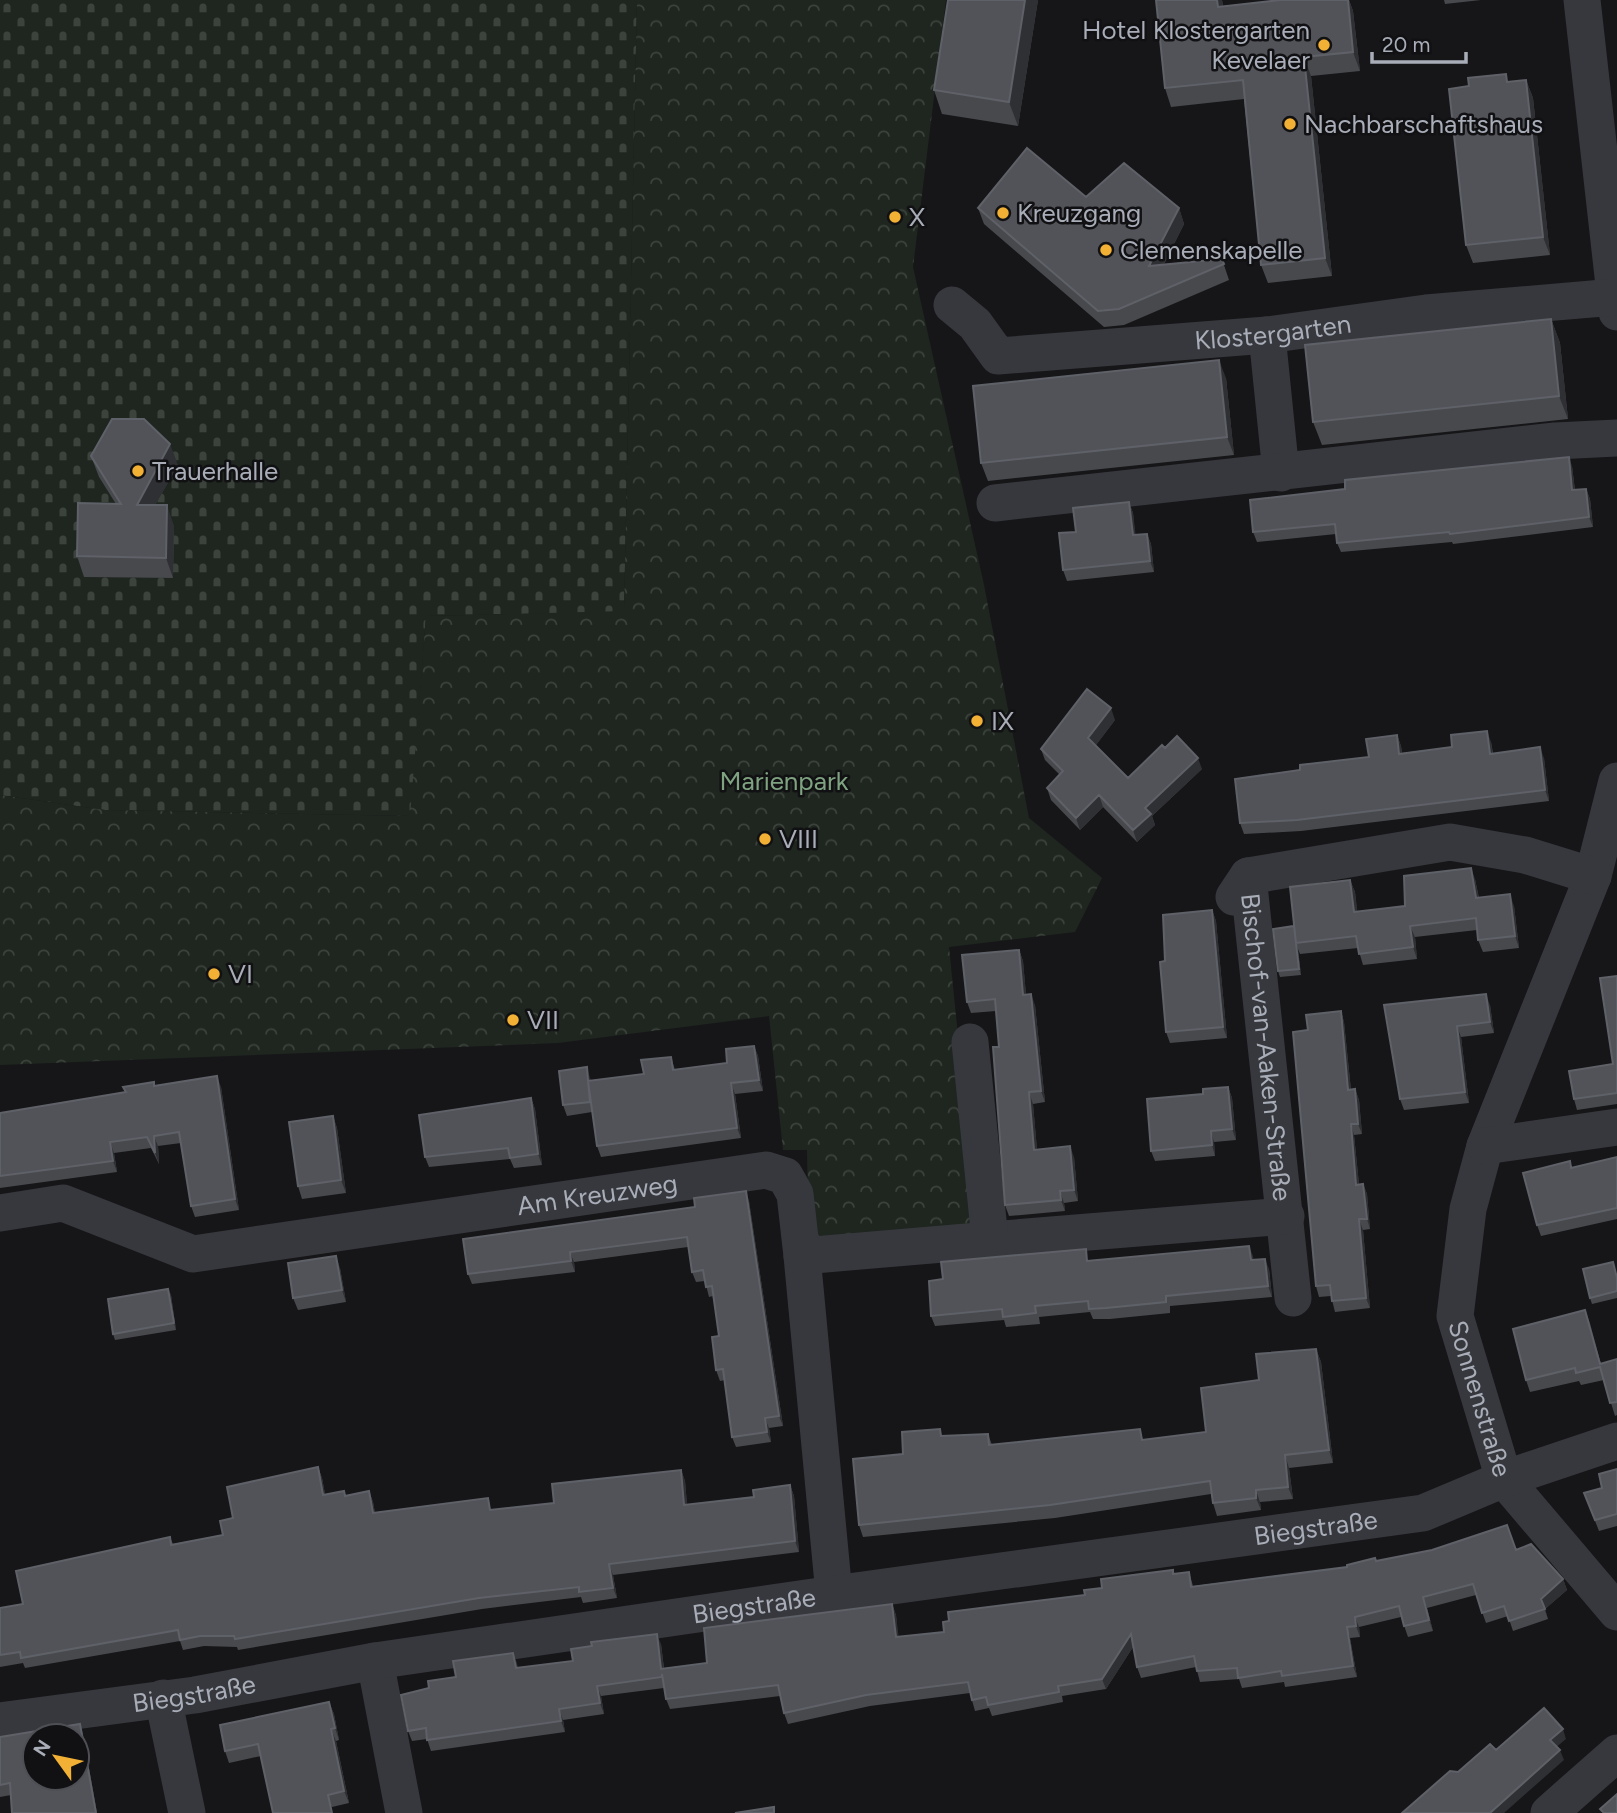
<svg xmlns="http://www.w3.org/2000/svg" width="1617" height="1813" viewBox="0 0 1617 1813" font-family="Figtree,sans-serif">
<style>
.cemetery{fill:url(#cemetery-stones)}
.park{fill:url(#park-crowns)}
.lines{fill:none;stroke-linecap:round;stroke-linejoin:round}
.minor{stroke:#37383d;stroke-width:37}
.wall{fill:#47494d}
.shaded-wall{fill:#2f3033}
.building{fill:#525359;stroke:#5f6168;stroke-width:2;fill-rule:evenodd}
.poi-dot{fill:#f2b134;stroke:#111113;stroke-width:2.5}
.labels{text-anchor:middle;stroke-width:5;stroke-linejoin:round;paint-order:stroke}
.poi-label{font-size:26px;fill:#a8adb8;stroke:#111113;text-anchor:start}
.street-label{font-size:26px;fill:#a8adb8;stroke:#111113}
.park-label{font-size:26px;fill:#7fa381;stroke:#111113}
</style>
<defs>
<pattern id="cemetery-stones" width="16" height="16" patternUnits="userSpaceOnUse" patternTransform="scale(1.75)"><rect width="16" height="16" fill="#1e261f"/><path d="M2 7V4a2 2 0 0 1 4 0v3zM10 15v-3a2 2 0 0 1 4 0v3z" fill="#3c433d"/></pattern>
<pattern id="park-crowns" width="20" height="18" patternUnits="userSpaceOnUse" patternTransform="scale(1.75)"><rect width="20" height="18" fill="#1e261f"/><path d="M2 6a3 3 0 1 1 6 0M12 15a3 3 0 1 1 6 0" fill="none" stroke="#3c433d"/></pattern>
</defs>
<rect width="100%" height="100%" fill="#161618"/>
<path class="cemetery" d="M0,0H637L624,612L426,616L411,816L105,810L0,795Z"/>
<path class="park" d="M637,0H946L913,267L984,585L1029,818L1102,878L1075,932L949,947L978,1233L809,1251L807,1150H783L769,1016L558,1043L0,1065V795L105,810L410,816L426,616L624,611Z"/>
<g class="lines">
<g class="minor">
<path d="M1582,0L1617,312"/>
<path id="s1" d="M952,305L975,324L998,356L1267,335L1426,313L1615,297"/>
<path d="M1267,335L1281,473"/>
<path d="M995,503L1555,441L1617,438"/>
<path id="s2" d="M1617,781L1593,876L1485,1146L1468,1209L1455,1316L1504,1479L1617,1612"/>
<path id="s3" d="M1248,876L1293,1298"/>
<path d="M1234,897L1248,876L1450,842L1525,855L1593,876"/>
<path d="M1485,1146L1617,1127"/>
<path id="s4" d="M0,1213L63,1203L193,1254L766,1170L785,1176L795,1194L802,1256L834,1594"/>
<path d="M990,1240L1286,1216"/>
<path d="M802,1256L990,1240L970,1042"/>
<path d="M375,1661L404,1813"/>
<path d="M163,1698L187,1813"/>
<path id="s5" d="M0,1721L195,1695L375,1661L834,1594L1423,1513L1504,1479L1617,1441"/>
<path d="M1549,1813L1617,1753"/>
</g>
</g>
<path class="wall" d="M1038,0L1018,126L942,114L934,90Z
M1222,0L1223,6L1280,0H1349L1353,11L1360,71L1311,76L1332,276L1268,283L1261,265L1244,99L1171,107L1165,88Z
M1444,0H1481L1445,4Z
M1526,80L1533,98L1550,255L1473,263L1466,245L1509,82Z
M1086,197L1179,208L1184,224L1164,264L1222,259L1229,280L1124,325L1104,327L984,224L978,208Z
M1551,319L1560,343L1568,419L1322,445L1313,422Z
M1226,378L1234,455L988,481L981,463Z
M91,456L178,465L155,505L174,526L173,578L84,577L77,556L116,504L99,477Z
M1572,466L1575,490L1586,489L1590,499L1593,527L1453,544L1452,542L1341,552L1337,543L1336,534L1257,542L1253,532Z
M1129,502L1133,513L1135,535L1147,534L1151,544L1154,572L1067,581L1063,570L1076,532Z
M1115,720L1096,745L1128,778L1165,748L1202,769L1152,816L1155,825L1137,842L1103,807L1080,830L1051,800L1047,788L1060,775L1045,760L1041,749Z
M1397,735L1401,746L1402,753L1491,742L1493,753L1544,758L1549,801L1301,831L1244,834L1240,823L1300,770L1369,757Z
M1475,879L1479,898L1514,906L1519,948L1483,952L1478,940L1477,930L1415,937L1417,959L1363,965L1358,948L1300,954L1298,949L1301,975L1280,977L1278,971L1294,926L1350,880L1355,892L1357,912L1405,906Z
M1212,910L1216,921L1227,1038L1170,1043L1166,1032L1165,961Z
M1019,950L1023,961L1026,995L1035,1005L1045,1102L1033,1104L1037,1150L1074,1157L1078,1201L1064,1203L1065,1211L1009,1216L1005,1205L999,1047L996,1011L971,1013L967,1002Z
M1617,976V1104L1577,1110L1574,1099L1613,1064Z
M1384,1005H1490L1494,1033L1461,1037L1469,1103L1404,1110L1400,1099Z
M1341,1011L1344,1022L1351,1090L1355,1089L1359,1100L1362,1134L1354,1135L1359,1184H1363L1367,1194L1370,1229L1363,1230L1370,1308L1335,1312L1331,1296L1319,1297L1316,1286L1308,1030Z
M754,1046L758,1056L763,1091L735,1094L741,1138L601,1157L597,1146L592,1112L567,1116L563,1105L590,1078L591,1081L644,1074L671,1057L675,1070L727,1063Z
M154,1082L155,1086L221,1087L239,1210L195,1217L191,1206L181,1143L158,1146L159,1164L151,1148L114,1153L117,1172L0,1188V1113L125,1092Z
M1228,1087L1232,1098L1236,1140L1214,1142L1215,1156L1155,1161L1151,1151L1203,1094Z
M531,1098L535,1109L542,1165L514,1168L510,1159L429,1167L425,1157Z
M333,1116L337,1128L346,1193L302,1199L298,1186Z
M1617,1157V1219L1541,1236L1537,1225L1570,1161L1572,1168Z
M749,1201L783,1426L769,1428L771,1442L736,1447L732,1437L725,1380L720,1381L716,1370L719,1336L713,1296L709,1297L705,1281L696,1282L692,1272L688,1247L574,1262L575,1272L472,1284L468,1274Z
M1253,1256V1259L1269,1269L1272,1297L1170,1306V1313L1110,1319H1093L1090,1312L1039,1317L1040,1324L1006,1327L1004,1320L935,1326L931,1316L1090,1260Z
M1613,1262L1617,1276V1298L1592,1304L1590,1298Z
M340,1268L346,1302L298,1310L293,1298Z
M168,1289L171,1295L176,1330L115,1340L113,1334Z
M1585,1310L1601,1364L1617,1359V1415L1615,1416L1604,1380L1581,1385L1579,1381L1530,1392L1526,1380Z
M1316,1349L1321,1362L1333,1463L1289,1468L1293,1499L1260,1502L1261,1510L1217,1516L1213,1503L1211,1494L1055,1518L863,1537L859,1525L943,1436L988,1434L992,1445L1144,1440L1206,1432L1259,1380Z
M318,1467L322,1478L325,1494L346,1496L369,1491L373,1502L375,1513L492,1510L554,1503L681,1470L685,1481L687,1505L754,1497L790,1485L794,1496L799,1552L613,1575L617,1598L583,1603L581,1597L482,1609L238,1650L237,1647L204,1646L183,1650L180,1641L25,1668L23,1663L0,1667V1608L23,1604L170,1537L173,1544L223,1535L233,1518Z
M1617,1469V1526L1599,1531L1584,1493L1602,1488Z
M1516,1550L1563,1579L1567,1590L1545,1609L1548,1619L1513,1631L1508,1616L1486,1623L1476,1595L1427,1608L1433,1631L1408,1637L1401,1617L1359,1627L1360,1637L1350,1638L1357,1677L1285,1687L1284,1682L1242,1688L1239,1679L1200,1682L1196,1667L1141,1678L1137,1667L1133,1647L1106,1689L1062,1696L1063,1702L992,1716L989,1708L975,1711L970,1693L870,1706L788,1724L784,1713L780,1696L670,1709L666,1699L664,1688L601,1696L604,1714L563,1720L565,1732L431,1751L427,1739L412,1741L408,1731L429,1688L513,1653L518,1668L573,1661L661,1644L664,1668L707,1663L892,1604L896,1615L898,1637L944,1632L949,1621L1085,1595L1102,1588L1173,1570L1175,1574L1189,1572L1193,1586L1347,1567L1376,1561Z
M329,1702L334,1714L339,1740L336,1741L349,1803L332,1807L261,1756L229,1763L225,1751Z
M80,1724L83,1735L97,1813H12L11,1795L0,1797V1737Z"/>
<path class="shaded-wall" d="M1025,0H1038L1018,126L1009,102Z
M1217,0H1222L1225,26L1218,7Z
M1348,0H1349L1353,11L1360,71L1353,52Z
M1304,57L1311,76L1332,276L1325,258Z
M1526,80L1533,98L1550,255L1543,237Z
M1179,208L1184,224L1155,282L1149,266Z
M1551,319L1560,343L1568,419L1559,396Z
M1219,360L1226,378L1234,455L1227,437Z
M170,444L178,465L144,525L137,505Z
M1569,457L1572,466L1576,500L1572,490Z
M1586,489L1590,499L1593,527L1589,517Z
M1129,502L1133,513L1137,546L1133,535Z
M167,505L174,526L173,578L166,558Z
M1147,534L1151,544L1154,572L1150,561Z
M1111,708L1115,720L1093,749L1088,738Z
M1487,731L1491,742L1494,765L1490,754Z
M1397,735L1401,746L1403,764L1399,754Z
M1540,747L1544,758L1549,801L1545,790Z
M1198,758L1202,769L1152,816L1155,825L1137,842L1133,830L1145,808Z
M1099,795L1103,807L1080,830L1076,818Z
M1471,868L1475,879L1481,910L1476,898Z
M1350,880L1355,892L1359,924L1354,912Z
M1510,894L1514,906L1519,948L1515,936Z
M1212,910L1216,921L1227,1038L1223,1027Z
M1410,926L1415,937L1417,959L1413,947Z
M1296,943L1298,950L1301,975L1299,969Z
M1019,950L1023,961L1027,1006L1023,995Z
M1031,994L1035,1005L1045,1102L1041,1091Z
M1486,994L1490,1005L1494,1033L1490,1022Z
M1341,1011L1344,1022L1352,1101L1348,1090Z
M1457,1026L1461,1037L1469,1103L1465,1092Z
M754,1046L758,1056L763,1091L759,1080Z
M587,1067L590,1078L592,1092L588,1081Z
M217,1076L221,1087L239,1210L235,1199Z
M731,1083L735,1094L741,1138L737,1128Z
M1228,1087L1232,1098L1236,1140L1232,1129Z
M1355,1089L1359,1100L1362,1134L1358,1124Z
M1029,1092L1033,1104L1038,1161L1034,1150Z
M531,1098L535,1109L542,1165L538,1154Z
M333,1116L337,1128L346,1193L341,1180Z
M1351,1124L1354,1135L1360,1195L1356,1185Z
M1211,1131L1214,1142L1215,1156L1212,1145Z
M154,1136L158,1146L159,1164L155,1153Z
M110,1142L114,1153L117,1172L113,1161Z
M1070,1146L1074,1157L1078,1201L1074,1190Z
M1363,1184L1367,1194L1370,1229L1367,1219Z
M746,1191L749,1201L783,1426L779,1416Z
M1060,1191L1064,1203L1065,1211L1061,1200Z
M1359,1219L1363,1230L1370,1308L1366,1298Z
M1249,1246L1253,1256L1255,1270L1251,1260Z
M570,1252L574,1262L575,1272L571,1261Z
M336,1256L340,1268L346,1302L342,1290Z
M1265,1259L1269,1269L1272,1297L1268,1286Z
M168,1289L171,1295L176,1330L174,1323Z
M1585,1310L1590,1323L1604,1376L1600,1364Z
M1316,1349L1321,1362L1333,1463L1329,1450Z
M765,1418L769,1428L771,1442L767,1432Z
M1285,1455L1289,1468L1293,1499L1288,1487Z
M318,1467L322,1478L327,1505L323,1495Z
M681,1470L685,1481L688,1516L684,1505Z
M790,1485L794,1496L799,1552L795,1541Z
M1256,1490L1260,1502L1261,1510L1256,1498Z
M369,1491L373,1502L377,1523L373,1513Z
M609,1564L613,1575L617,1598L613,1588Z
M1563,1579L1567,1590L1545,1609L1548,1619L1541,1599Z
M1423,1597L1427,1608L1433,1631L1429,1620Z
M892,1604L896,1615L900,1648L896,1637Z
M1355,1617L1359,1627L1360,1637L1356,1626Z
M1347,1627L1350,1638L1357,1677L1353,1666Z
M657,1634L661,1644L665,1679L661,1669Z
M1131,1634L1135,1644L1106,1689L1102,1679Z
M513,1653L517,1663L520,1679L516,1668Z
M597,1686L601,1696L604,1714L600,1703Z
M329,1702L334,1714L339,1740L335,1728Z
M559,1709L563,1720L565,1732L561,1721Z
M80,1724L83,1735L97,1813H96Z
M331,1729L336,1741L349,1803L344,1791Z
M1563,1729L1566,1739L1554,1749L1550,1740Z
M1560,1750L1564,1760L1504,1813H1490Z"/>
<path class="building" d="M948,0H1025L1009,102L934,90Z
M1156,0H1217L1218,7L1280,0H1348L1353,52L1304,57L1325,258L1261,265L1243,80L1165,88Z
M1506,74L1507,82L1526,80L1543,237L1466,245L1449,89L1469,86L1468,78Z
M1027,148L1086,197L1124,163L1179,208L1149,266L1222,259L1224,264L1119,309L1098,311L978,208Z
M1551,319L1559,396L1313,422L1305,345Z
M1219,360L1227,437L981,463L973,386Z
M112,419H144L170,444L137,505H167L166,558L77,556L78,503L121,504L91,456Z
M1569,457L1572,490L1586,489L1589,517L1450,534L1449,532L1337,543L1335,524L1253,532L1250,500L1345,489V480Z
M1129,502L1133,535L1147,534L1150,561L1063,570L1059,533L1076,532L1073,508Z
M1087,689L1111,708L1088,738L1128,778L1162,745L1165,748L1177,736L1198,758L1145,808L1151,814L1133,830L1099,795L1076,818L1047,788L1063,771L1041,749Z
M1487,731L1490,754L1540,747L1545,790L1297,820L1240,823L1235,779L1300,770V765L1369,757L1366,739L1397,735L1399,754L1452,747L1451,735Z
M1471,868L1476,898L1510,894L1515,936L1478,940L1476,918L1410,926L1413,947L1359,954L1356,936L1296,943L1290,887L1350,880L1354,912L1405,906L1404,876Z
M1212,910L1223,1027L1166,1032L1160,962L1165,961L1163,915Z
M1294,926L1299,969L1278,971L1273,929Z
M1019,950L1023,995L1031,994L1041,1091L1029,1092L1034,1150L1070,1146L1074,1190L1060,1191L1061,1200L1005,1205L993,1047H999L995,999L967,1002L962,955Z
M1617,976V1093L1574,1099L1569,1071L1613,1064L1600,978Z
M1486,994L1490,1022L1457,1026L1465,1092L1400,1099L1384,1005Z
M1341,1011L1348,1090L1355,1089L1358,1124H1351L1356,1185L1363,1184L1365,1201L1367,1219H1359L1366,1298L1332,1301L1330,1285L1316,1286L1293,1032L1308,1030L1306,1015Z
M754,1046L759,1080L731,1083L737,1128L597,1146L588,1081L590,1102L563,1105L559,1071L587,1067L588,1081L644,1074L641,1060L671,1057L673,1070L727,1063L726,1049Z
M217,1076L235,1199L191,1206L179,1132L154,1136L155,1153L147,1137L110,1142L113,1161L0,1176V1113L126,1092L123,1087L154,1082V1086Z
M1228,1087L1232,1129L1211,1131L1212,1145L1151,1151L1147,1099L1203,1094V1089Z
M531,1098L538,1154L510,1158L508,1148L425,1157L419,1115Z
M333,1116L341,1180L298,1186L289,1122Z
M1617,1157V1208L1537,1225L1523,1173L1570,1161L1571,1168Z
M746,1191L779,1416L765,1418L767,1432L732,1437L723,1369L716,1370L712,1337L719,1336L712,1286L706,1287L703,1270L692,1272L687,1237L570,1252L571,1261L468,1274L463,1239L695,1207L694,1198Z
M1249,1246L1251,1260L1265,1259L1268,1286L1166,1296V1302L1106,1308L1089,1309L1088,1301L1035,1306L1036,1313L1003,1317L1002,1309L931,1316L929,1281L943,1279L941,1262L1086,1249L1087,1261Z
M336,1256L342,1290L293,1298L288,1263Z
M1613,1262L1617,1278V1291L1590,1298L1583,1269Z
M168,1289L174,1323L113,1334L108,1299Z
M1585,1310L1600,1364L1617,1359V1402L1610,1403L1600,1367L1576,1373L1575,1368L1526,1380L1513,1329Z
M1316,1349L1329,1450L1285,1455L1288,1487L1256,1490V1498L1213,1503L1210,1481L1050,1505L859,1525L853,1459L903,1454L902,1432L940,1429L941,1436L988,1434L989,1445L1140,1429L1142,1440L1206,1432L1201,1388L1259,1380L1256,1354Z
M318,1467L323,1495L344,1491L345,1496L369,1491L373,1513L488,1498L490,1510L554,1503L552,1484L681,1470L684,1505L754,1497L753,1490L790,1485L795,1541L609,1564L613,1588L579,1592V1587L479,1598L235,1639L234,1636H200L180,1640L178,1630L21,1658L20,1652L0,1655V1608L23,1604L16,1571L170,1537L171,1545L223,1535L220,1521L233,1518L227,1487Z
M1617,1469V1514L1595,1520L1584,1493L1602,1488L1599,1474Z
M1507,1525L1516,1550L1531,1544L1563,1579L1541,1599L1545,1609L1509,1621L1504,1606L1482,1613L1473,1584L1423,1597L1429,1620L1404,1626L1399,1606L1355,1617L1356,1626L1347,1627L1353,1666L1282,1676L1281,1671L1238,1678L1237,1668L1197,1671L1194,1656L1137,1667L1131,1634L1102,1679L1058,1686L1059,1692L988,1705L986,1697L972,1700L968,1682L866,1695L784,1713L778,1685L666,1699L662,1674V1677L597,1686L600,1703L559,1709L561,1721L427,1740L426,1728L408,1731L401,1695L429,1688L428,1681L456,1677L453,1661L513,1653L516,1668L573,1661L571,1649L592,1646L591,1642L657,1634L661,1669L707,1663L704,1628L892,1604L896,1637L944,1632L943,1622L949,1621L948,1612L1085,1595L1084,1590L1102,1588L1101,1579L1173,1570V1574L1189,1572L1191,1587L1347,1567V1565L1375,1558L1376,1561L1432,1550Z
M329,1702L335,1728L331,1729L344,1791L328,1795L332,1813H273L258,1744L225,1751L220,1725Z
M1544,1708L1563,1729L1550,1740L1560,1750L1490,1813H1402L1450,1771L1458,1772L1490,1744L1496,1750Z
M80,1724L96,1813H12L10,1783L0,1785V1737ZM35,1736H77V1778H35Z
M1617,1794V1813H1604L1600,1809Z
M774,1807V1813H735Z"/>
<g class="poi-dot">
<circle cx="1324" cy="45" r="7"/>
<circle cx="1290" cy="124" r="7"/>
<circle cx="1003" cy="213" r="7"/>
<circle cx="895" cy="217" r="7"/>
<circle cx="1106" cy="250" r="7"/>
<circle cx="138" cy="471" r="7"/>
<circle cx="977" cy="721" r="7"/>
<circle cx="765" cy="839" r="7"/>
<circle cx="214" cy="974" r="7"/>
<circle cx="513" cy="1020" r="7"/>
</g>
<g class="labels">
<g class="poi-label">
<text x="1310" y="39" text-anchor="end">Hotel Klostergarten<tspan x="1310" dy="30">Kevelaer</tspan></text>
<text x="1304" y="133">Nachbarschaftshaus</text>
<text x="1017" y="222">Kreuzgang</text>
<text x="909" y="226">X</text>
<text x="1120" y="259">Clemenskapelle</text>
<text x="152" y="480">Trauerhalle</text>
<text x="991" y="730">IX</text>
<text x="779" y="848">VIII</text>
<text x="228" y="983">VI</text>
<text x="527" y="1029">VII</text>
</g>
<g class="street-label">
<text dy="9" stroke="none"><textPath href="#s1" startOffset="345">Klostergarten</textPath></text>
<text dy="9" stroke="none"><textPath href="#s3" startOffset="172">Bischof-van-Aaken-Straße</textPath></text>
<text dy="9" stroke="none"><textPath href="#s4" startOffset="612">Am Kreuzweg</textPath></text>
<text dy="9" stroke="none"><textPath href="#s2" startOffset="648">Sonnenstraße</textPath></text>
<text dy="9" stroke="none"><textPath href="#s5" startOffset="1330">Biegstraße</textPath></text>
<text dy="9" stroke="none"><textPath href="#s5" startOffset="763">Biegstraße</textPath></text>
<text dy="9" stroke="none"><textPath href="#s5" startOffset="196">Biegstraße</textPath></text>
</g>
<g class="park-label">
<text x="784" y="790">Marienpark</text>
</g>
</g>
<g transform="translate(56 1757) rotate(303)"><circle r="33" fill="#111113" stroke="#4d4f55" stroke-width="2"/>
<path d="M0-5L12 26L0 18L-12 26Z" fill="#f2b134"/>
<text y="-10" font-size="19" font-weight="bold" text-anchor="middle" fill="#a8adb8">N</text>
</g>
<path d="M1372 52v10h94v-10" fill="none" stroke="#a8adb8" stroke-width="3.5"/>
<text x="1382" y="52" font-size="21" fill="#a8adb8" stroke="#111113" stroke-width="5" paint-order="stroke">20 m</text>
</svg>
